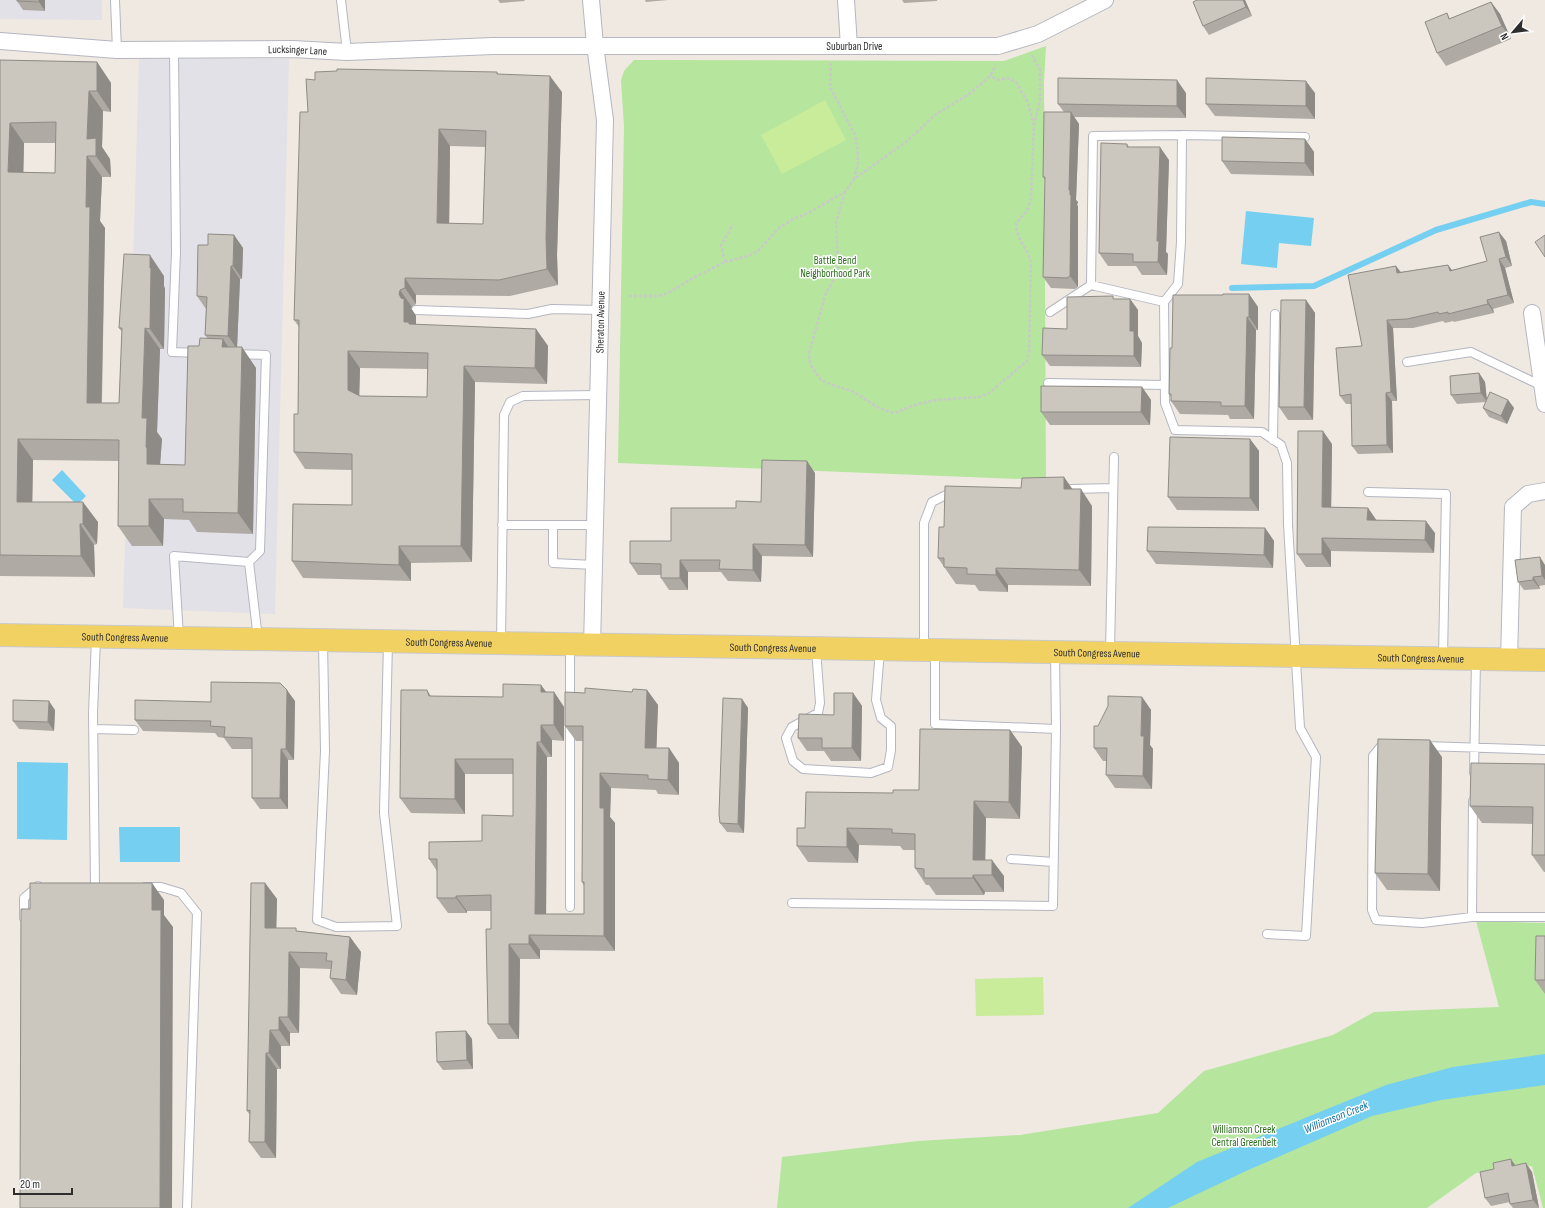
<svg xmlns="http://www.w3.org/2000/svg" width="1545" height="1208" viewBox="0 0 1545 1208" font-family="'Sofia Sans Condensed',sans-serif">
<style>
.industrial{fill:#e3e1e8}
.green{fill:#b6e59e}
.pitch{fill:#c9ec9a}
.water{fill:#75cff0}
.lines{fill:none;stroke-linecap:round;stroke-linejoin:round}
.stream{stroke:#75cff0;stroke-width:6}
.service-casing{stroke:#b4b7c1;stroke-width:10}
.minor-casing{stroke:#b4b7c1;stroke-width:18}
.primary-casing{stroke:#c9c9c9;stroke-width:24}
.path{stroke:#c9c9c9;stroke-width:2.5;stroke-dasharray:3 2;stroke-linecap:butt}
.service{stroke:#fff;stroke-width:8}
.minor{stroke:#fff;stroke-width:16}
.primary{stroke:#f2d163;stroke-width:22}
.wall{fill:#afaba4;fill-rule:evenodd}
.shaded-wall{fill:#8e8b86}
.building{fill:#cbc7bf;stroke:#8e8b86;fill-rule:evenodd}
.labels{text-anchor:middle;stroke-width:3;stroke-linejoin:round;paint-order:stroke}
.street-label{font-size:11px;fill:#2e2e2e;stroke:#fff}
.park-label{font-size:11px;fill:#2c6e1b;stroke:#fff}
.water-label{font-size:12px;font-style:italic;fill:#0d6fa3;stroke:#fff}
</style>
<rect width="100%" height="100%" fill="#efe9e1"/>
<path class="industrial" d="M0,0H102V20L0,19Z
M139,58L289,59L275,614L123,608Z"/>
<path class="green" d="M1046,46L1044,81L1046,480L618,463L624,127L621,80L624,71L634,60L1004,61Z
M1476,921L1545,923V1208H1543L1532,1166L1476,1173L1427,1208H777L782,1157L918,1141L1020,1135L1158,1113L1204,1071L1333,1035L1374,1012L1499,1007Z"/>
<path class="pitch" d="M825,100L846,140L782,174L761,135Z
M1043,977L1044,1015L976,1016L975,979Z"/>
<path class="water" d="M1246,211L1314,218L1311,246L1279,243L1277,268L1241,264Z
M62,470L86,496L77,505L52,480Z
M17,762L68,763L67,840L17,839Z
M119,827H180V862H120Z
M1545,1054V1085L1441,1100L1372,1116L1246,1171L1168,1208H1128L1197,1162L1386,1085L1453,1067Z"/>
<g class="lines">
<path class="stream" d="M1232,288L1314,286L1436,230L1531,202L1545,204"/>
<defs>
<path id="service" d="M115,0L117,50
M341,0L347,52
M174,50L176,252L172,352L199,353
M1182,135L1305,137
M1164,302L1091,285L1093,136L1182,135L1181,242L1178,284L1164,302L1165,403L1175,430L1262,432L1281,445L1287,463L1288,524L1300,728L1316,757L1306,936L1267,934
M416,310L528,314L552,309L601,310
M1050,312L1091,285
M236,354L266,355L260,551L249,562
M1407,362L1471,352L1542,386
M1048,383L1164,385
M1273,440L1275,314
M1071,489L1113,488
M1368,492L1446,494L1443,658
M502,525H553
M594,565L553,563V525H596
M179,637L174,556L249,562L258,639
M323,642L325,751L317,920L336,927L397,926L384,813L388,642
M501,643L504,415L510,402L523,396L599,395
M816,649L820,703L818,713L792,727L786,738L793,761L803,769L871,773L888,767L891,750V726L881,718L876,700L880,650
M924,649V523L932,502L954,491
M935,650V724L1056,729
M1110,652L1114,457
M570,702V645
M93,729L134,730
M1384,745H1382L1373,756L1372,910L1376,920L1422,923L1472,917
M1424,746L1545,750
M1474,773L1476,659
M1473,801L1472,917H1545
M1011,859L1053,862
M95,886L93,713L96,638
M145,887H161L181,893L197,913L187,1208
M792,903L1053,906L1056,729L1055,652
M570,907V722
M24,918V898L38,886"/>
<g id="minor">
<path d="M591,0L595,45L605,120L592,646"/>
<path d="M846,0L849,46"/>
<path id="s1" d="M0,41L117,50L293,49L347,52L493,46H998L1038,34L1105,0"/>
<path d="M1532,313L1545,404"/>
<path d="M1509,660L1513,507L1528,494L1545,491"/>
</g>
<g id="primary">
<path id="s2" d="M0,635L1545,660"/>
</g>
</defs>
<use href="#service" class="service-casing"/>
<use href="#minor" class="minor-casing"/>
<use href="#primary" class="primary-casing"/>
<path class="path" d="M1032,55L1040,70V101L1034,125
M831,63L830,87L855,135L857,147L858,163L854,179
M845,192L836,222L838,267L834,279L826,293L809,353L810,364L821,380L832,385L852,391L879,408L894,413L918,404L936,400L979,397L989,393L1027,361L1029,354L1031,262C1027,246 1016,240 1016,223L1027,211L1031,199L1034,126L1028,103L1016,82L1007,78L999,80L990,76
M725,262L748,256L758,251L780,227L793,219L808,213L845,192L854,179L906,142L935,115L969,94L990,76L996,65
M629,296H659L668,293L693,278L725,262L721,245L733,224"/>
<use href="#service" class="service"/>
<use href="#minor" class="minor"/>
<use href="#primary" class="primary"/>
</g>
<path class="wall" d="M45,0V11L23,10L17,1Z
M498,0H524L525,1L500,3Z
M645,0H668L646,2Z
M902,0H937V1L904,3Z
M1245,0L1252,16L1209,35L1203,26Z
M1491,2L1500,14L1511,39L1446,66L1437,53L1447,13L1450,19Z
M0,60L97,62L111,83V112L103,111L102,147L110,159L111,177H102L100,221L105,228L102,403H119L122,332L119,328L164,276V286L165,289L164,349H160L157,432L162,439L160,464L185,465L199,346L208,339L205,335L206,309L197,296L208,245L234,235L243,248L242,279H240L237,347L256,368L253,534L197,532L189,520L164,519L163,546H132L118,526L119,461L33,460L32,502L98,522L97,544L94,545L95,577L0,576ZM24,143H56L55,173L23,172Z
M497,72L498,74L562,92L557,255L558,285L510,296L416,295V304L412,307L411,308L416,316V325L536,329L548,346L547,384L475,382L472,562L411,563V581L303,578L292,561L352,505V470L305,469L294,452L298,414L299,327L294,320L308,112L315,80ZM450,146L486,147L483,224H449ZM360,368L428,369L427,397L359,396Z
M1186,93V118L1074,117L1079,124L1076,200L1078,202L1077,205L1078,206V287L1075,289L1051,288L1043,277L1045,180L1043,177L1064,112L1058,104Z
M1315,93V119L1215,116L1206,104Z
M1305,139L1314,152V176L1231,174L1222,161Z
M1127,144L1129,147L1169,160L1166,252L1168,254L1167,275H1142L1136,266H1108L1099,253Z
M1506,241L1512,266L1505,268L1514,303L1493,309L1494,313L1454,322L1453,321L1445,323L1443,321L1413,328H1393L1397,401H1392L1393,453L1358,454L1352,446L1351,404H1346L1340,396L1396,266L1401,272L1448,265L1452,270L1487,261Z
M1249,294L1258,307V330H1256L1254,419H1230L1228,415L1180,414L1171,401V397L1169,394L1172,348L1223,295Z
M1115,299H1130L1138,310V336L1142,343L1141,367L1050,366L1042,355L1067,329Z
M1306,300L1315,313L1313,420H1288L1279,407Z
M1479,373L1485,382L1487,400H1508L1514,408L1507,424L1489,417L1483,408L1486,402L1457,404L1451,395Z
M1142,387L1151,400L1150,425H1050L1041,412Z
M1250,439L1259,451V511L1177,510L1168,497Z
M1332,444L1331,507L1368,508L1376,520L1435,533L1434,553L1331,551V567H1306L1297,554Z
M815,473L813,557L762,556L761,582L728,581L721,572H688V590H669L661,578V575H638L630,563L736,508L761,502Z
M1072,489L1092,506L1091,586L1008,585V592L979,591L975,585L956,584L938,558L944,527Z
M1265,528L1274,541L1273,568L1156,564L1147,551Z
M1545,565V585L1539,586L1540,589L1524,590L1518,582Z
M541,685L546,692H554L564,707V741L552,740V757H547L546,914H584V886L582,882L583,741H576L565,726L585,693L632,692L647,690L658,705L656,748H669L679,763V795L658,794L656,790L611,788L610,817L615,823V951L540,950V959H520L519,1039H498L488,1024L491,929V911H467V913H448L437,898V871L429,859L482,841L513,816V774H465V814L411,813L400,798L427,690L431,696L503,697Z
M853,693L862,706L861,761H831L824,751H807L798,738L834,715Z
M1142,697L1151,710L1150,745L1153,749L1152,789L1115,788L1106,775V761H1103L1094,748L1098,726Z
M742,699L748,708L744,833L727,832L720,823Z
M295,701L294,760H288V809H260L252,798V749H232L224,738L218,737L215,733L143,731L135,720L211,702Z
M55,710L54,731L19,729L13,721Z
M1010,730L1022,747L1020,819L986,818L985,860L1004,876V892H985L984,895H936L929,885H926L915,868V850H903L900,846L859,845L858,863L808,862L797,846L805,828L893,793L919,790Z
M1442,757L1440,891L1387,890L1375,873Z
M1545,764V872H1544L1532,855L1533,824L1482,823L1470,806Z
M265,883L277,899L276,928L299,931L350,937L361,952L357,995L341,994L330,978L331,969L300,968L299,1033H290V1046H281V1069H277L276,1158H261L249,1142L250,1115L247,1111Z
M1545,936V994L1535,980Z
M466,1031L472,1039L473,1069L443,1070L437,1062Z
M1515,1165L1532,1172L1539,1208H1513L1510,1204V1202L1491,1206L1485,1198Z"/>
<path class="shaded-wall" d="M39,0H45V11L39,2Z
M1243,0H1245L1252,16L1246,7Z
M1491,2L1500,14L1511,39L1502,26Z
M97,62L111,83V112L97,91Z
M550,76L562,92L557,255L558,285L547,269L546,238Z
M1177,80L1186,93V118L1177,106Z
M1306,81L1315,93V119L1306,106Z
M89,91L103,111L102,147L110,159L111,177L96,156L87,139Z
M1071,112L1079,124L1076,200L1078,202L1077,205L1078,206V287L1070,276V195L1069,190Z
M10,123L24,143L23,193L8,172Z
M439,129L450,146L449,240L437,223Z
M1305,139L1314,152V176L1305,163Z
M1160,147L1169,160L1166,252L1168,254L1167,275L1158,262L1157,241Z
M87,156L102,177L100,221L105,228L101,424L87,403L86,207Z
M1499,232L1506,241L1512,266L1506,257Z
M234,235L243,248L242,279L233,266Z
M150,255L164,276V286L165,289L164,349L150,329Z
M1499,259L1505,268L1514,303L1508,295Z
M1448,265L1454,273L1450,271Z
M231,266L240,279L237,349L228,336Z
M1396,266L1402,275L1397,273Z
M405,278L416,295V304L405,288Z
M400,290L412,307L411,308L416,316V332L404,322L401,298L399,294Z
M1249,294L1258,307V330L1249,317Z
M1130,299L1138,310V336L1142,343L1141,367L1134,356L1130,331Z
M1306,300L1315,313L1313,420L1304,407Z
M1487,300L1493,309L1494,313L1488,304Z
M1247,317L1256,330L1254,419L1245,406Z
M1387,320L1393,328L1397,401L1391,392Z
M145,328L160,349L157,432L162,439L160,466L147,464L146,447L142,418Z
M536,329L548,346L547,384L535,368Z
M223,339L237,360L222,347Z
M242,347L256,368L253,534L238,513Z
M348,351L360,368L359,406L348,390Z
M464,366L475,382L472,562L461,546Z
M1479,373L1485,382L1487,402L1481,393Z
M1142,387L1151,400L1150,425L1141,412Z
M1386,393L1392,401L1393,453L1387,445Z
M1508,400L1514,408L1507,424L1501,416Z
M1323,431L1332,444L1331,520L1322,507Z
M18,439L33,460L32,523L17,502Z
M1250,439L1259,451V511L1250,498Z
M807,461L815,473L813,557L805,545Z
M1064,477L1076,494L1064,489Z
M1081,489L1092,506L1091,586L1079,570Z
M149,499L164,519L163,546L149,526Z
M83,502L98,522L97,544L83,524Z
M1368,508L1377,521L1367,520Z
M1426,521L1435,533L1434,553L1425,540Z
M80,524L94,545L95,577L81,556Z
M1265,528L1274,541L1273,568L1264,555Z
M1322,538L1331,551V567L1322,554Z
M753,544L762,556L761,582L753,570Z
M399,546L411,563V581L399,565Z
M1540,557L1545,565V580L1542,576Z
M680,560L688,572V590L680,578Z
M996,568L1008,585V592L996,575Z
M1533,577L1539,586L1540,589L1533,580Z
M541,685L552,700L541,692Z
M287,690L295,701L294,760L286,749Z
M647,690L658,705L656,763L645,748Z
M554,692L564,707V741L554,725Z
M853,693L862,706L861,761L852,748Z
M1142,697L1151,710L1150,745L1153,749L1152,789L1143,776L1141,736Z
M742,699L748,708L744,833L738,824Z
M49,701L55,710L54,731L48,722Z
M541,725L552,740V757L541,742Z
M1010,730L1022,747L1020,819L1009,802Z
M1430,740L1442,757L1440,891L1428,874Z
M537,742L547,757L546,929L535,914Z
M669,748L679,763V795L668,780Z
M281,749L288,760V809L280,798Z
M455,759L465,774V814L455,799Z
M600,773L611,788L610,817L615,823V951L604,936L600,808Z
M974,801L986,818L985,875L973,860Z
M847,828L859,845L858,863L847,847Z
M992,860L1004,876V892L992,875Z
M973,875L985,892L984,895L973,878Z
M152,883L164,900V915L173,927L172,1208H160L152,910Z
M265,883L277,899L276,944L265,928Z
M456,896L467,911V913L456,898Z
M529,935L540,950V959L529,944Z
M350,937L361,952L357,995L346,980Z
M509,944L520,959L519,1039L509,1024Z
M289,952L300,968L299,1033L288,1017Z
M279,1017L290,1033V1046L279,1030Z
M270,1030L281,1046V1069L269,1053Z
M466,1031L472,1039L473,1069L467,1060Z
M266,1053L277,1069L276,1158L265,1142Z
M1511,1159L1517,1168L1512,1166Z
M1526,1163L1532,1172L1539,1208L1533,1200Z"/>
<path class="building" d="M17,0H39V2L17,1Z
M1197,0H1243L1246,7L1203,26L1193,2Z
M1491,2L1502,26L1437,53L1425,22L1447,13L1449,19Z
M0,60L97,62V91H89L87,139L96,138V156H87L86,207H90L87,403H119L122,328H119L124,254L150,255V268H151L150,329L145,328L142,418H147L146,447L147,448V464L185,465L188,346H199L200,338L223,339L222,347H242L238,513L183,512V499H149V526H118L119,440L18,439L17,502H83V524H80L81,556L0,555ZM56,122L55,173L8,172L10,123Z
M337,69L497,72V74L550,76L546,238L547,269L499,280L405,278V288L400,290L399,294L401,298L404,299V322H409V324L536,329L535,368L464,366L461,546H399V565L292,561L293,504L352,505V454L294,452V414H298L299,320H294L300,112H308L306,79L315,80V72L337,71ZM439,129L486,131L483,224L437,223ZM348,351L428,353L427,397L360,396L348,390Z
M1058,78L1177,80V106L1058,104Z
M1206,78L1306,81V106L1206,104Z
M1044,112H1071L1069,190H1070V195H1071L1070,276L1067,278L1043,277L1045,177H1043Z
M1222,137L1305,139V163L1222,161Z
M1101,143L1127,144V147H1160L1157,241H1159L1158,262H1133V254L1099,253Z
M1499,232L1506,257L1499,259L1508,295L1487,300L1488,304L1448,314V312L1439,314L1438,312L1407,319L1387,320L1391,392L1386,393L1387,445L1352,446L1351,394L1340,396L1336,348L1362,346L1348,275L1396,266L1397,273L1448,265L1450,271L1487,261L1480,237Z
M208,234L234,235L233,266H231L228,336L205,335L207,297L197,296L198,245H208Z
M1545,235V257L1535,242Z
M1223,294H1249V317H1247L1245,406H1221V402L1171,401V394H1169L1170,348H1172L1173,295H1223Z
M1113,296V299H1130V331H1134V356L1042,355L1043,328L1067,329V297Z
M1281,300H1306L1304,407H1279Z
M1479,373L1481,393L1451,395L1450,376Z
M1041,386L1142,387L1141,412H1041Z
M1490,392L1508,400L1501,416L1483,408Z
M1298,431H1323L1322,507L1368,508L1367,520L1426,521L1425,540L1322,538V554H1297Z
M1170,437L1250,439V498L1168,497Z
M762,460L807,461L805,545L753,544V570L719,569L720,560H680V578H661V564L630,563V541H671V508H736V501L761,502Z
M1064,477V489H1081L1079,570L996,568V575L967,574V568L944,567V558H938L939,527H944L945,486L1021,488L1022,478Z
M1148,527L1265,528L1264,555L1147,551Z
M1540,557L1542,576L1533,577V580L1518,582L1515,560Z
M211,682L280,683L287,690L286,749H281L280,798H252V738L224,737L225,727L210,726L211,721L135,720V700L211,702Z
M503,684L541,685V692H554V725H541V742H537L535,914H584V882H582L583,729V726H565V692L585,693V688L632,692L633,689L647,690L645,748H669L668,780L648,779V775L600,773V808H604V936L529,935V944H509V1024H488L486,929H491V895L456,896V898H437V859H429V842L482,841V815L513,816V759H455V799L400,798L401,690H427L429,696L503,697Z
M834,693H853L852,748H822V738H798L799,714L834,715Z
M1108,696L1142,697L1141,736H1144L1143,776L1106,775L1107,748H1094V726H1098L1108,706Z
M723,698L742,699L738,824L720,823L719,814Z
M13,700L49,701L48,722L13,721Z
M920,729L1010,730L1009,802L974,801L973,860H992V875H973V878H924V869L915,868V834L892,833V829L847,828V847L797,846V828H805L806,792L893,793V790H919Z
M1378,739L1430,740L1428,874L1375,873Z
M1471,763L1545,764V855H1532L1533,807L1470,806Z
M30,883H152V910H161L160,1208H20L21,909H30Z
M251,883H265V928H296V931L350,937L346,980L330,978L332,961H326L327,953L289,952L288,1017H279V1030H270L269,1053H266L265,1142H249L250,1110L247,1111Z
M1536,936H1545V980H1535Z
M466,1031L467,1060L437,1062L436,1032Z
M1511,1159L1512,1166L1526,1163L1533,1200L1510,1204L1508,1193L1485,1198L1480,1172L1494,1169L1493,1163Z"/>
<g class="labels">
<g class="street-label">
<text dy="4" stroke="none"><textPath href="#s1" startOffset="855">Suburban Drive</textPath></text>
<text dy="4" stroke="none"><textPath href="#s1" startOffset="298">Lucksinger Lane</textPath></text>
<text transform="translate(600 322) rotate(-89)" y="4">Sheraton Avenue</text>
<text dy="4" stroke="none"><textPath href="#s2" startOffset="125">South Congress Avenue</textPath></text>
<text dy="4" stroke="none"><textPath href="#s2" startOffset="449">South Congress Avenue</textPath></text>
<text dy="4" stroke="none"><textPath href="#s2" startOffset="773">South Congress Avenue</textPath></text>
<text dy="4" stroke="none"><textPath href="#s2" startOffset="1097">South Congress Avenue</textPath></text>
<text dy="4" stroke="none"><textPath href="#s2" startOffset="1421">South Congress Avenue</textPath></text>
</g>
<g class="park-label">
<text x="835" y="264">Battle Bend<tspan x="835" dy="13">Neighborhood Park</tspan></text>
<text x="1244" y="1133">Williamson Creek<tspan x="1244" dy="13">Central Greenbelt</tspan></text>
</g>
<g class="water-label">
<text transform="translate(1336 1117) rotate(-22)" y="4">Williamson Creek</text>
</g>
</g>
<g transform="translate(1513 32) rotate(242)" stroke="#ffffff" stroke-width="3" paint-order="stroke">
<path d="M0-3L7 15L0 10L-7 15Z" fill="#2e2e2e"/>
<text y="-6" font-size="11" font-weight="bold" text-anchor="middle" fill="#2e2e2e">N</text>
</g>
<path d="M14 1188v6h58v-6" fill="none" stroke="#2e2e2e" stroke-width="2"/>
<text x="20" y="1188" font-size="12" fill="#2e2e2e" stroke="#ffffff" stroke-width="3" paint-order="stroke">20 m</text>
</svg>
